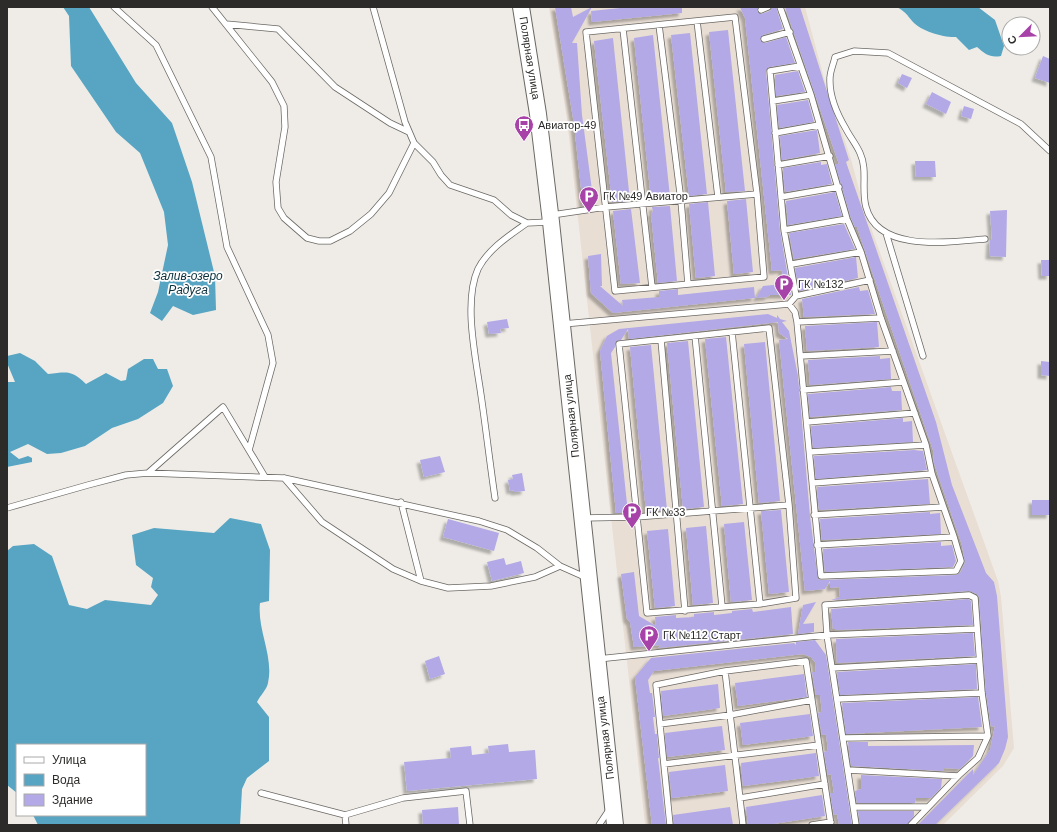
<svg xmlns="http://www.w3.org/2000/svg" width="1057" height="832" viewBox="0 0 1057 832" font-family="Arial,sans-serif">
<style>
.built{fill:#e8ded4}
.water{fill:#57a5c3}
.building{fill:#b3a9e7;filter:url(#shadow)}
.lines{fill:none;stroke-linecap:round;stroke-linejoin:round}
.service-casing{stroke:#6b6864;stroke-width:7}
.secondary-casing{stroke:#6b6864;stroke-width:18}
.service{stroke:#fff;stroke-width:5.5}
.secondary{stroke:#fff;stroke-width:16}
.labels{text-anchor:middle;stroke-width:3.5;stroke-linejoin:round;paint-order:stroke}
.street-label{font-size:11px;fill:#2c2b29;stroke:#fff}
.poi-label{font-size:11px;fill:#2c2b29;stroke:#fff;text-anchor:start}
.water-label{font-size:12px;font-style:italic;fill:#0a303d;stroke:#fff}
</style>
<defs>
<filter id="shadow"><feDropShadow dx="-3.5" dy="3.5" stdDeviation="1" flood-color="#0004"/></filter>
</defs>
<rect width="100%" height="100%" fill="#efece7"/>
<path class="built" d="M549,7H805L824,78L851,159L864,208L998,581L1001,597L1014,748L1003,766L943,825H645L567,119Z"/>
<path class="water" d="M63,7H89L136,83L172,123L192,182L215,276L216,310L193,315L173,306L162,321L150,313L158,292L168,245L164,212L140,153L116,132L71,66L69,16Z
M897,7H978L995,20L1004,46L1001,56C990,58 985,54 977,47L969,50L956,37C945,38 921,31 913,22C906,14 908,14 897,7Z
M20,353L35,361L48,374C68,372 71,370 86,384L106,373L121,381L126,380L128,369L144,359H153L158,369H167L173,386L163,403L138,419L112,428L85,446L61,453L47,454L28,444L10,452L19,459L28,456L32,458V462L7,467V382H15L7,363V356Z
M230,518L261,524L270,550L269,601L260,603C257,630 274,656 268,683C267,689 260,696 257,702L269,717V761L247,778L242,789L240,825H38L33,815H145V745H17V793L7,785V551L13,546L34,544L52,556L69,605L87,609L105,600L151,605L158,595L151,587L153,578L136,565L132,535L154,528L214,533Z"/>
<path class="building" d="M555,7H571L573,17L592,7L572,43H577L582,115L594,205L583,206L574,124Z
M630,7H682V13L592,22L591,11Z
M740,7H758L757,11L761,14L770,11L772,7H776L783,29L763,35L760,40L765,43L786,37L795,63L769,67L766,71L780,230L791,295H770L767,297L756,298L763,286L783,284L782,270L772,271L745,18Z
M785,7H800L849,160L846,162L936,422L952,485L986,573L994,582L997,596L1008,737L1005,749L999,763L935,825H918L973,769V775L990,750L995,726L991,727L986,693L979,597L977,594L969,591L831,600L840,597L839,587L830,588V581L825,589L805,591L779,340L788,339L779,333L778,322L629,339L628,329L621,340L616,341L615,347L611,353L628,513H616L600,351L607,336L619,329L768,314L777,318V315L780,319L787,321L782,322L789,331L798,376L810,516L818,579L821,580L956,575L960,573L965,563L962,545L934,463L933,450L865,251L857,227H855L851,218L835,164H839Z
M728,30L745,191L726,192L709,32Z
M690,33L707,194L689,196L671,35Z
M653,35L670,197L651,199L634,38Z
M613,38L630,201L612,202L594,41Z
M1043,56L1050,59V83L1035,78Z
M798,71L805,92L776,96L775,75Z
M902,74L912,78L907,88L898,83Z
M932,92L951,102L946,114L926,104Z
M808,100L814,122L779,128L777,105Z
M964,106L974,109L971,119L961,116Z
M817,130L820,153L782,160L780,136Z
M915,161H935L936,177H916Z
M821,162V165L827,164L832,184L785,192L783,168Z
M835,192L842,216L788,225L786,201Z
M746,199L753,272L734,274L727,201Z
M708,202L715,276L696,278L689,204Z
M670,206L677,281L658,283L651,213L653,212L652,207Z
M631,209L640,283L621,284L613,211Z
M1007,210L1006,257L989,256L990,240H992L990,211Z
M844,224L855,249L794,259L789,233Z
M601,254L602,286H600L623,306L622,300L659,297V291L678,289V295L754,287L755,298L613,313L591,293L588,256Z
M856,257L858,278L799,291L795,268Z
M1041,260H1050V276H1042Z
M859,287L860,291L868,290L875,314L804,317L802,299Z
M507,319L509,328L500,329L501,333L489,334L487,322Z
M877,322L879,347L807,351L805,326Z
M726,337L743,504L722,506L705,339Z
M688,341L704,507L683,509L667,343Z
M765,342L780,501L759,503L744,344Z
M651,345L667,510L646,512L630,347Z
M880,356V359L890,358L891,379L810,385L808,360Z
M1041,361L1050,362V376L1041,375Z
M891,387L892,391H901L902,410L810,417L808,394Z
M903,418V422L912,421L913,442L813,448L811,426Z
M914,450L923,451L927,470L816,479L814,456Z
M440,456L445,472L424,477L420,460Z
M522,473L525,491L514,492V490L510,491L508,480L513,479L512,475Z
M928,479L930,504L819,510L817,487Z
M1032,500H1050V515H1032Z
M781,510L789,592L769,594L761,511Z
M930,512V514L940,513L941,534L822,540L820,519Z
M448,519L499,533L494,551L443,537Z
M744,522L752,600L731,602L724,524Z
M706,526L713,603L693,605L686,528Z
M668,529L675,606L655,608L647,531Z
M941,542V546L952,545L956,561L953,567L825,572L823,549Z
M504,558L506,565L521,561L524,573L492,581L487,562Z
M634,572L639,616L656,626L655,617L676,615V618L694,617V614L714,612V615L732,613V611L752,609L753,612L791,607L793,634L658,648L661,645L634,647L630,622L627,619L621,574Z
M968,599L971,601L973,625L835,630V629H833L831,609Z
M816,602L803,624L814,623V632L798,634L803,605Z
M973,633L975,656L837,663L836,639Z
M815,640L826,655L852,825H839L837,814L834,815L830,793H834L831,774L828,775L824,752L828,751L826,734L822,735L818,713L822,712L820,695H816L812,672H816L815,662L811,657L803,654L654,671L648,680L650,693H652L655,717H653L655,734H657L659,758H658L666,825H652L635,677L651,658L794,643L796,645V642Z
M439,656L445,674L430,679L425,661Z
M976,664L977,689L840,695L837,672Z
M804,674L807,697L738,706L735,683Z
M718,684L720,708L663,716L661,691Z
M978,697L982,727L846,734L842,703Z
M810,714L813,736L743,745L740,723Z
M722,726L725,750L667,757L665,733Z
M848,742H868V746L974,745L973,756L960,769L944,768V771L851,766Z
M508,744L509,752L535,750L537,779L407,791L404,762L451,758L450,748L471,746L472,755L489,753L488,746Z
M816,753L819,776L743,786L741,763Z
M725,765L728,791L672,798L669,772Z
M861,775L942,779L941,788L931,798H916L915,803H857L855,791L861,789Z
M822,795L825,816L766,825H748L746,807Z
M458,807L459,825H423L422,810Z
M730,807L733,825H674L673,815Z
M858,811H914V816L907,825H860Z"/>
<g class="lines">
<defs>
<path id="service" d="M114,7L156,45L211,157L227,247L268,335L273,363L249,450
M212,7L272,82L284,106L285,127L276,182L278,208L284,218L307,238L319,241H330L350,231L371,214L389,193L414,143
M373,7L405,122L414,143L433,162L441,175L450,185L494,200L511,215L527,223L549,222
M761,10L768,7
M735,17L757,194L764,277L615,291L586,32Z
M697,21L718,197
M226,24L278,29L335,87L390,123L409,132
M659,25L681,201L688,284
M623,29L652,287
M764,39L790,32
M773,101L811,95
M775,133L819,125
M778,165L830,156
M781,197L839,187
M552,215L606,207L757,194
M784,230L847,219
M886,233L923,356
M985,239C949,242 878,253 866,207C861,189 868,170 860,153C856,144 850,137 846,129C837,114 829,96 830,78C830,71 834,63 835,57L854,51L888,53L1021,124L1050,151
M792,264L861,252
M796,296L870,280
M789,304L796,296L784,230L770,71L800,66
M797,322L881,318
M563,324L789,304L795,312L797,322L821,576L956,571L961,561L954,537L932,474L926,445L881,318L861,252L847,219L811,95L780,7
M769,328L789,505L796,598L760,604L647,613L619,344Z
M732,332L760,604
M695,336L722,606
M661,340L685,611
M801,356L893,351
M803,390L903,382
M807,422L915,413
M810,452L926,445
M148,473L223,407L265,477
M284,478L322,522L393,569L421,581L448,588L491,586L535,577L560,566
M813,483L932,474
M495,498C490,464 486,429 481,395C476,359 463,302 478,269C488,249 510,235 527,223
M401,502L421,581
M7,508L88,485L126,475L148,473L284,478L479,521L507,530L537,548L560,566L587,578
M814,515L943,507
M584,518L636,517L789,505
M817,545L954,537
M598,659L827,635L977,629
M832,668L979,660
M725,671L743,825
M837,699L982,693
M660,724L730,715L812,700
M843,738L988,736
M664,764L819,745
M848,770L958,776
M261,793L345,815L346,825
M740,798L825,784
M854,807H928
M345,815L403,798L466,791L470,825
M599,825L609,810
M670,825L656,685L725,671L806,661L831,825
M812,825L831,822
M856,825L827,635L825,605L969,595L975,598L982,693L988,736L978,758L958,776L911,825"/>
<path id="secondary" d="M521,7L538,114L551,222L615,825"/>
</defs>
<use href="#service" class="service-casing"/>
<use href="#secondary" class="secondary-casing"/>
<use href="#service" class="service"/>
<use href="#secondary" class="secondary"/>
</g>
<defs>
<symbol id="bus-pin" viewBox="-11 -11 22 30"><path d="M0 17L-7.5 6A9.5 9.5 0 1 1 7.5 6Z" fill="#a743a8" stroke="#fff"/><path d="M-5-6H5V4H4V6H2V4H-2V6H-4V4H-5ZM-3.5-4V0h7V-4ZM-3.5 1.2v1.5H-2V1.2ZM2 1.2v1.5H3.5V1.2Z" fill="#fff"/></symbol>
<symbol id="parking-pin" viewBox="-11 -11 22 30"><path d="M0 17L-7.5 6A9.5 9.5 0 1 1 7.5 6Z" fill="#a743a8" stroke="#fff"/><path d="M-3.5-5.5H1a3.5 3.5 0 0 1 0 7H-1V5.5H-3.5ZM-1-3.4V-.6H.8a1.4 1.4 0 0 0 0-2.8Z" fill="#fff"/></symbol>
</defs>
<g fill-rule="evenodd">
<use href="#bus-pin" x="513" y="114" width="22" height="30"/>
<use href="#parking-pin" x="578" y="185" width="22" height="30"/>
<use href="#parking-pin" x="773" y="273" width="22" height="30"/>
<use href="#parking-pin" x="621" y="501" width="22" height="30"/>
<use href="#parking-pin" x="638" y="624" width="22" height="30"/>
</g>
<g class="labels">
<g class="street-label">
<text transform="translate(530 58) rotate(81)" y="4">Полярная улица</text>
<text transform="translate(571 416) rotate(-96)" y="4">Полярная улица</text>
<text transform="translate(605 738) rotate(-97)" y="4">Полярная улица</text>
</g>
<g class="poi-label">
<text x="538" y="129">Авиатор-49</text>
<text x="603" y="200">ГК №49 Авиатор</text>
<text x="798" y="288">ГК №132</text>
<text x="646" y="516">ГК №33</text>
<text x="663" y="639">ГК №112 Старт</text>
</g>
<g class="water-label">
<text x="188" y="280">Залив-озеро<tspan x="188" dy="14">Радуга</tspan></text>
</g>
</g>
<rect width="1057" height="832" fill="none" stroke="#2c2b29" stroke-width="16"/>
<rect x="16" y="744" width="130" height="72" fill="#ffffff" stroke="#abaaa9"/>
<rect x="24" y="757" width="20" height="6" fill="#ffffff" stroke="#abaaa9"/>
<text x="52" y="764" font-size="12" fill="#2c2b29">Улица</text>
<rect x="24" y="774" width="20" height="12" fill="#57a5c3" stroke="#abaaa9"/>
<text x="52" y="784" font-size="12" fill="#2c2b29">Вода</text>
<rect x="24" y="794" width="20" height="12" fill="#b3a9e7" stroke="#abaaa9"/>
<text x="52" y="804" font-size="12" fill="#2c2b29">Здание</text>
<g transform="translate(1021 36) rotate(246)"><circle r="19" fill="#ffffff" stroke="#abaaa9"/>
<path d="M0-3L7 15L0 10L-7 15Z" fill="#a743a8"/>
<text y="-6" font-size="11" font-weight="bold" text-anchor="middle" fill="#2c2b29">С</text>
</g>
</svg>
